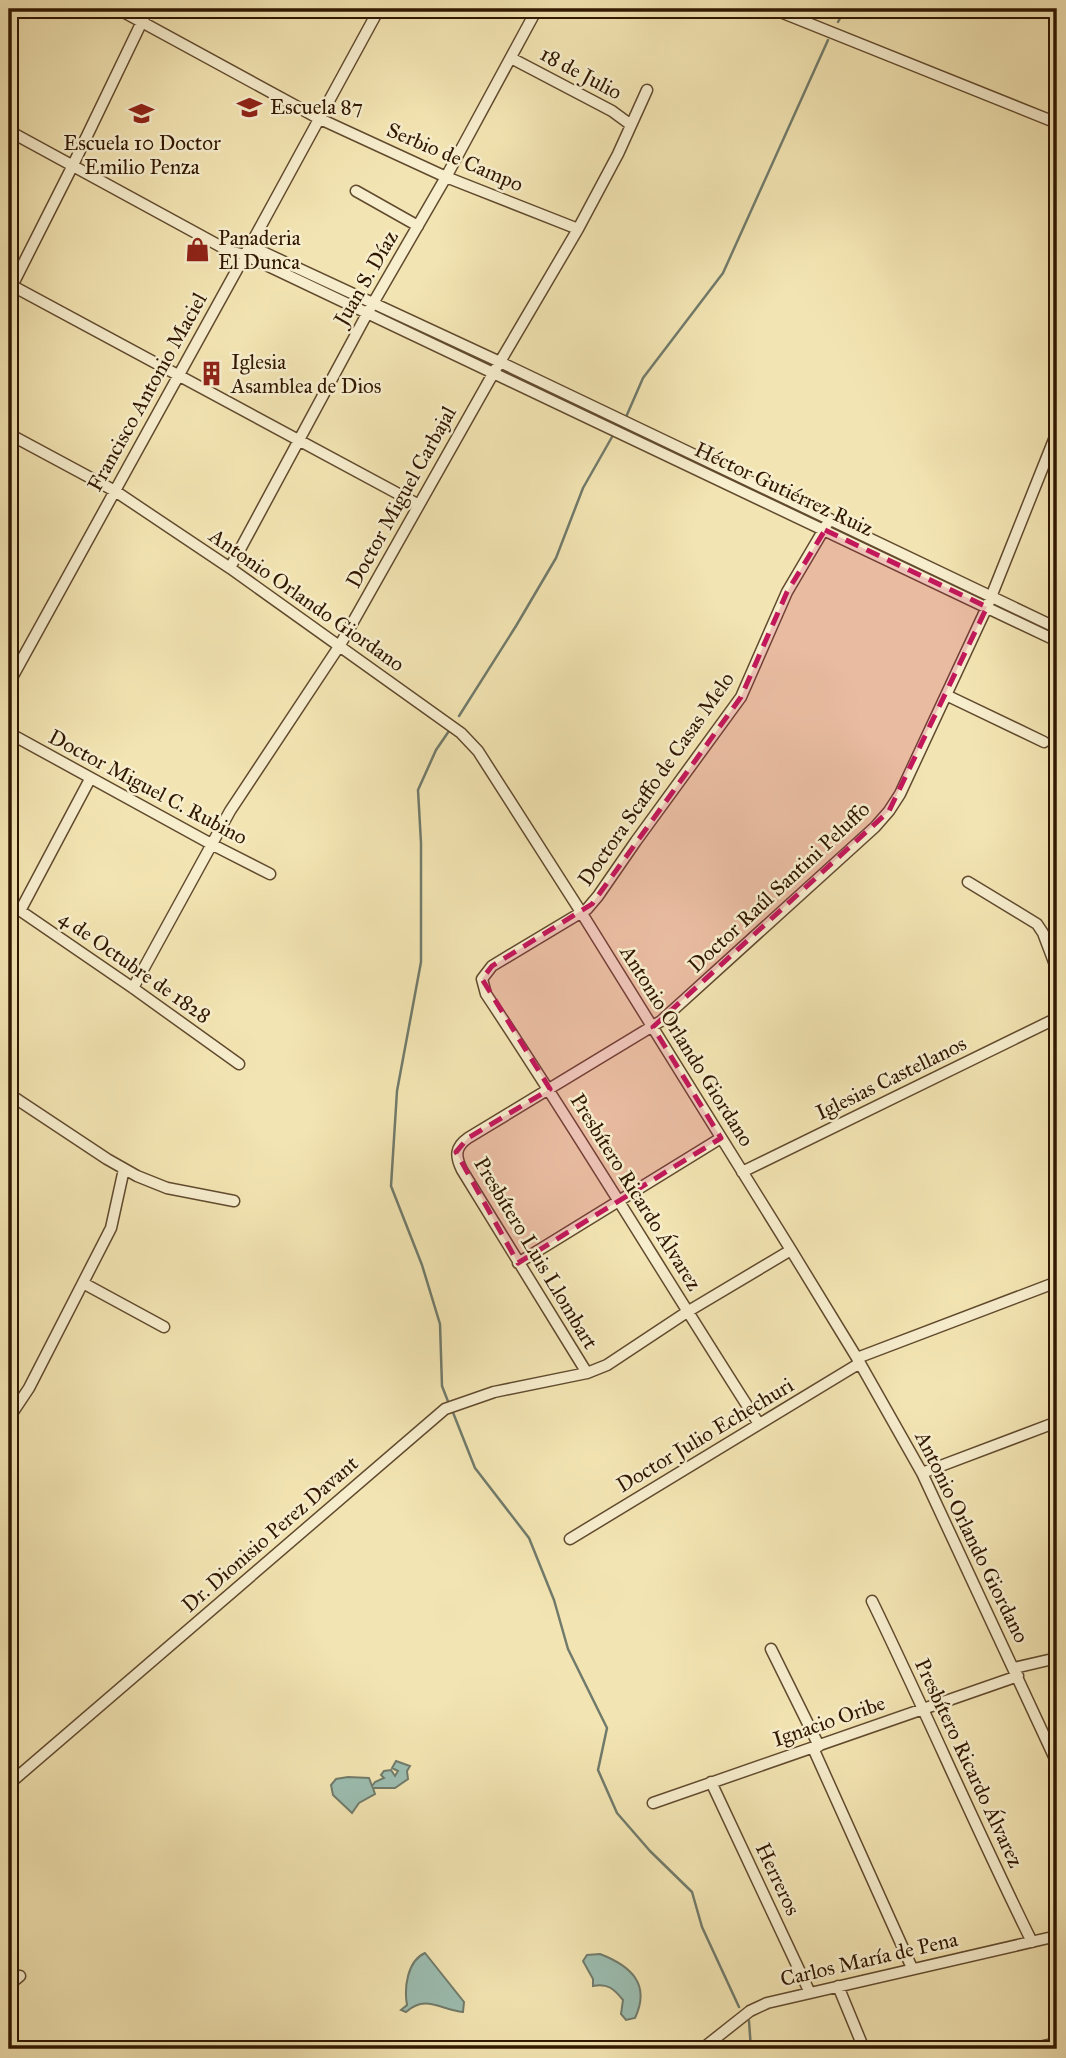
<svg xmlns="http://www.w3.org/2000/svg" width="1066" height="2058" viewBox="0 0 1066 2058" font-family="'IM FELL Great Primer',serif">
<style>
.water{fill:#9cbeb2;stroke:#717b6b;stroke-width:2}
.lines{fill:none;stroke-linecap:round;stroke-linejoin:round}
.stream{stroke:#717b6b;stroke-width:2.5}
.street-casing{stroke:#614a2e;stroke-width:13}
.street{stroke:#f7eece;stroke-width:10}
.marked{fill:#c2185b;fill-opacity:0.2;stroke:#c2185b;stroke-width:5;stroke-dasharray:14 9;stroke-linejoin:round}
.labels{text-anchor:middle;stroke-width:5;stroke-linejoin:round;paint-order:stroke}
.street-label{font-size:21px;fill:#301701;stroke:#f7eece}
.poi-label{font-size:21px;fill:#301701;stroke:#f7eece;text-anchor:start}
</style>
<rect width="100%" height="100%" fill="#f3e5b3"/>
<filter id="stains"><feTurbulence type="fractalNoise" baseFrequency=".00286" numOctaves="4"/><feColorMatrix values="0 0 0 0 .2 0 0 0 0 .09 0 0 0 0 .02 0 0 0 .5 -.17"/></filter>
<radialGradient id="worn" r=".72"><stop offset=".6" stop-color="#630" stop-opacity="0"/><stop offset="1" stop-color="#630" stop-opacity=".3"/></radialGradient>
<path class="water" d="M396,1761L410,1766L407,1771L408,1779L395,1788H373L375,1794L359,1803L352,1813L333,1795L331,1785L336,1779L348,1777L369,1778L372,1786L375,1782L384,1778L381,1775L384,1771L391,1770L395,1776L398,1771L392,1768Z
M425,1953L464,2002L463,2012C441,2010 426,1994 406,2012L401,2010L407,2005C404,1988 407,1961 425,1953Z
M600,1954C631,1966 651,1984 635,2018L626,2020L621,2014L623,2000C614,1989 608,1983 593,1986V1979L583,1961L587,1955Z"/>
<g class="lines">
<path class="stream" d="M838,22L845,9
M626,417L643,378L723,273L828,40
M459,716L516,626L556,558L583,488L612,437
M449,731L436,750L418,790L421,843V962L397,1091L391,1186L422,1265L440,1324L442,1386L449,1404
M452,1410L475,1468L529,1538L554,1600L568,1649L607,1728L598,1770L617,1813L650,1851L692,1892L702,1927L739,2007
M749,2021L751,2049"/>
<defs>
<path id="street" d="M118,9L318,118L446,177L578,229
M773,9L1057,123
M511,58L612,111L631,125
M9,131L229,251L245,255L1057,641
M356,191L418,226
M250,246L502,363L1057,628
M9,284L419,505
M12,286L72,167L148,9
M9,434L115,491L230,568L461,733L478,751L581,912L791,1250L857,1358L922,1473L1057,1763
M230,568L368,312L446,177L537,9
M9,683L245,255L379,9
M946,695L1044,742
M9,733L213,845L270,874
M968,882L1037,924L1043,933L1057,970
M9,903L133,988L239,1064
M20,911L90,779
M133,988L230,811L340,645L494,372L578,229L618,154L647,90
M9,1094L107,1159L137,1176L167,1188L234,1201
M742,1172L1057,1018
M518,1263L721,1138
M83,1283L164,1327
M857,1358L1057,1282
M587,1373L462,1170C455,1156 455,1147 468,1138L661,1021L875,827L889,811L900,794L987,607L1057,432
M9,1418L29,1388L111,1228L124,1169
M759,1424C667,1281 580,1135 486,994L482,979L492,966L587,909L598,896L636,841L741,697L787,592L830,519
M922,1473L1057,1422
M570,1539L860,1363
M872,1601C927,1714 976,1829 1032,1942
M771,1649L819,1746
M1014,1668L1057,1658
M813,1748L912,1968
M711,1782L810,1993
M9,1784L445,1409L494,1392L587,1373L607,1365L687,1312L791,1250
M653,1803L1018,1676
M9,1985L20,1976
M838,1986L864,2049
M702,2049L750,2011L767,2003L1057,1936
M1030,2049L1057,2043"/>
</defs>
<use href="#street" class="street-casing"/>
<use href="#street" class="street"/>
</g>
<path class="marked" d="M825,530L987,607L889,811L653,1027L721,1138L518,1263L456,1152L468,1138L550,1089L482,979L492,966L592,904L741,697L787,592Z"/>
<defs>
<symbol id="school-bare" viewBox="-9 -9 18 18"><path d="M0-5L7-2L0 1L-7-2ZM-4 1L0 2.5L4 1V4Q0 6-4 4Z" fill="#8f2418" stroke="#f7eece" stroke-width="2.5" paint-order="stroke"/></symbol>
<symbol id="shop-bare" viewBox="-9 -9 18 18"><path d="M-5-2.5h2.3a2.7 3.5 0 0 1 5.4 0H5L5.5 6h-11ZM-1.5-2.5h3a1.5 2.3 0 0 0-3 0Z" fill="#8f2418" stroke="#f7eece" stroke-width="2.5" paint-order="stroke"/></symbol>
<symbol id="building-bare" viewBox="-9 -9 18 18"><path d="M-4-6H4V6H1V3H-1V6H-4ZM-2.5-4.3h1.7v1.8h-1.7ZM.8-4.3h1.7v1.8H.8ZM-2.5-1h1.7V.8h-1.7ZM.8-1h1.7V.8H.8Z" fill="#8f2418" stroke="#f7eece" stroke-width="2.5" paint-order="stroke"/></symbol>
</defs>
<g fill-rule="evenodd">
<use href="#school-bare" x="232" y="90" width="35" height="35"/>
<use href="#school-bare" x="124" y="96" width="35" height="35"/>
<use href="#shop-bare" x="180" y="232" width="35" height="35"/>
<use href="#building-bare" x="194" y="356" width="35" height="35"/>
</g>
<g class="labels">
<g class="street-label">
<text transform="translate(581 73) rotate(28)" y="7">18 de Julio</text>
<text transform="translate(455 157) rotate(23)" y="7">Serbio de Campo</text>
<text transform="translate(366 278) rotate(-60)" y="7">Juan S. Díaz</text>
<text transform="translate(147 392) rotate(-61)" y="7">Francisco Antonio Maciel</text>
<text transform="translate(784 489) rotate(25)" y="7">Héctor Gutiérrez Ruiz</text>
<text transform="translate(401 497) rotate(-61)" y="7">Doctor Miguel Carbajal</text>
<text transform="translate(307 600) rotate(35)" y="7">Antonio Orlando Giordano</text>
<text transform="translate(656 779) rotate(-55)" y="7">Doctora Scaffo de Casas Melo</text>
<text transform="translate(148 787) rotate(28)" y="7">Doctor Miguel C. Rubino</text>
<text transform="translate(779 887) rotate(-43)" y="7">Doctor Raúl Santini Peluffo</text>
<text transform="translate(135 967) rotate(35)" y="7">4 de Octubre de 1828</text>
<text transform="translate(687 1046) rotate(58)" y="7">Antonio Orlando Giordano</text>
<text transform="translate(891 1078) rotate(-26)" y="7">Iglesias Castellanos</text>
<text transform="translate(636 1192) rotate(58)" y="7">Presbítero Ricardo Álvarez</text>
<text transform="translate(536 1253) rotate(59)" y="7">Presbítero Luis Llombart</text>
<text transform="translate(705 1435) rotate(-31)" y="7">Doctor Julio Echechuri</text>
<text transform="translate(270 1534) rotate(-41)" y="7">Dr. Dionisio Perez Davant</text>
<text transform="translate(972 1537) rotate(64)" y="7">Antonio Orlando Giordano</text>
<text transform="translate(829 1721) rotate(-19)" y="7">Ignacio Oribe</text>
<text transform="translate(969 1763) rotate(65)" y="7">Presbítero Ricardo Álvarez</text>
<text transform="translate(778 1879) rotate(65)" y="7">Herreros</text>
<text transform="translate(869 1959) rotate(-13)" y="7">Carlos María de Pena</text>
</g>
<g class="poi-label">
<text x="270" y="114">Escuela 87</text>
<text x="142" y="150" text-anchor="middle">Escuela 10 Doctor<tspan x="142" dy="24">Emilio Penza</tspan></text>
<text x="218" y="245">Panaderia<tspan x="218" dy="24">El Dunca</tspan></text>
<text x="231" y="369">Iglesia<tspan x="231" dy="24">Asamblea de Dios</tspan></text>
</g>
</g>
<rect width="1066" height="2058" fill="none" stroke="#f3e5b3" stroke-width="35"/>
<rect x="10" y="10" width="1045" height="2037" fill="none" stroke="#301701" stroke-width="3.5"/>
<rect x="18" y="18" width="1031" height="2023" fill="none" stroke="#301701" stroke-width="2"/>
<rect width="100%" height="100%" filter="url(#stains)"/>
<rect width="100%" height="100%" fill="url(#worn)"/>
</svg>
